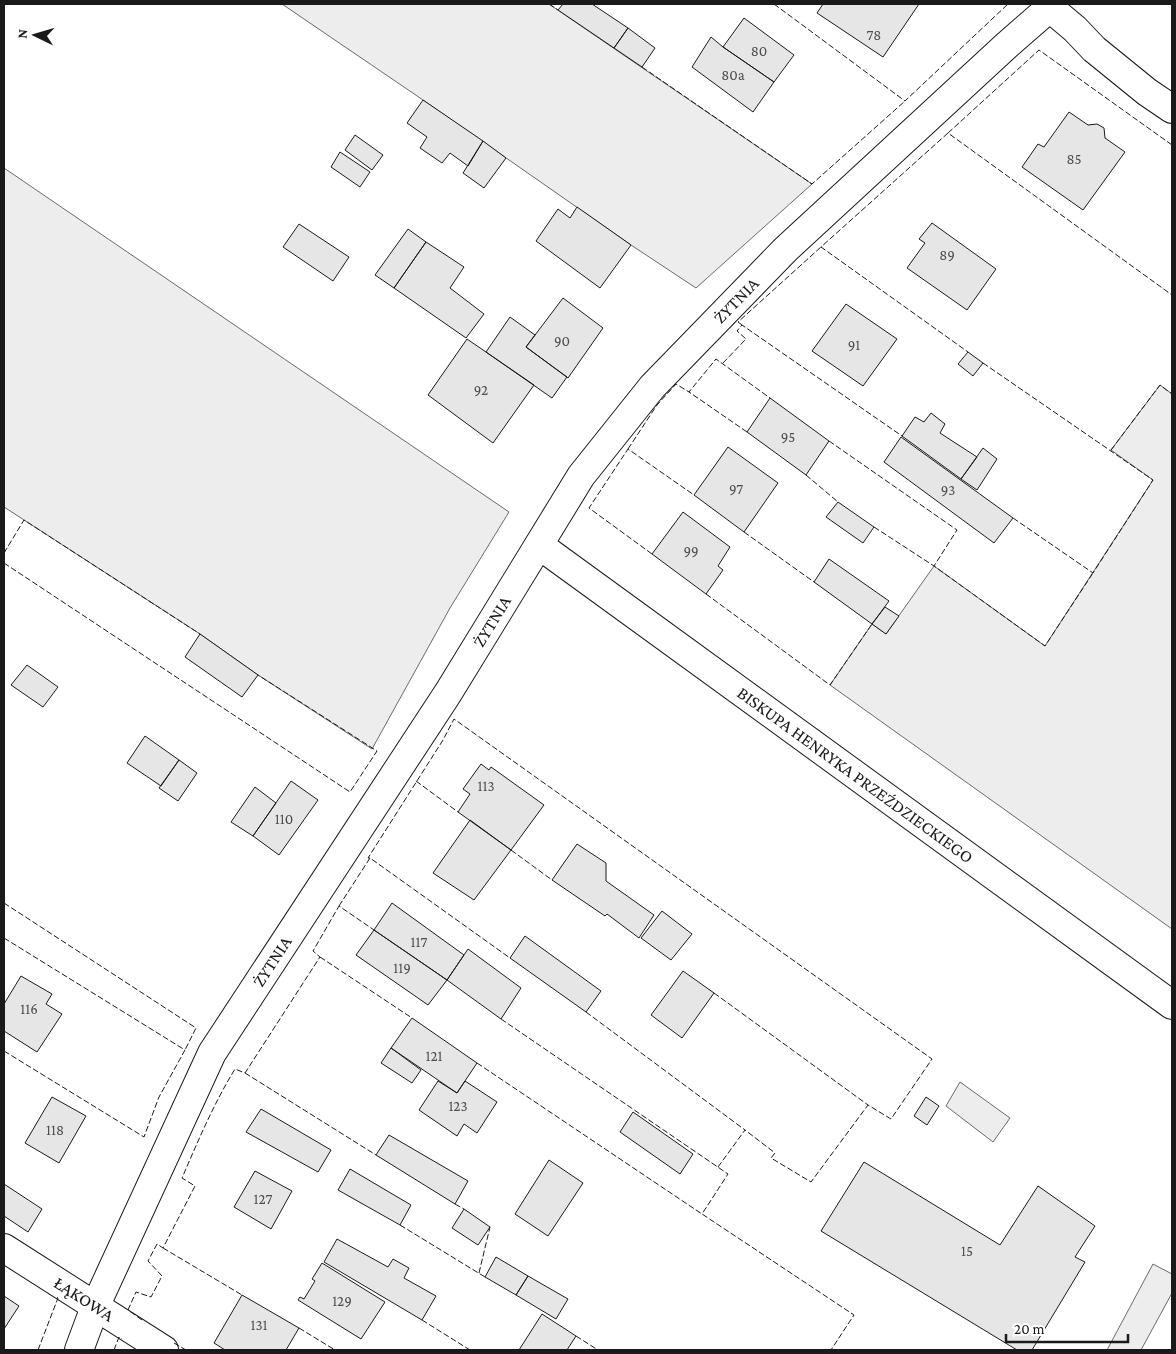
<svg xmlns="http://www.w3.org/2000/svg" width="1176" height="1354" viewBox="0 0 1176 1354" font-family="'Crimson Pro',serif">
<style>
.built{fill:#ededed;stroke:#6a6a6a}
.building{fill:#e6e6e6;stroke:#1a1a1a}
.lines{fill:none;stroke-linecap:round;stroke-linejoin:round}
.minor-casing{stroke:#1a1a1a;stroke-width:30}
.minor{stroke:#fff;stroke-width:28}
.fence{stroke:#1a1a1a;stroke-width:1;stroke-dasharray:6 2.5;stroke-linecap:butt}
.labels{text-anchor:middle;stroke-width:4;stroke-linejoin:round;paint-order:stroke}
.number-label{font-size:15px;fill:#4d4d4d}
.street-label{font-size:18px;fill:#1a1a1a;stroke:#fff}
</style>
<rect width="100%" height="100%" fill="#fff"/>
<path class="built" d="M282,4H549L812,184L696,288L631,245L423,100Z
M4,168L509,512L450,608L372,749L258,675L200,634L4,507Z
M1160,385L1172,394V929L830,685L872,624L886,634L934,566L1045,646L1153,480L1111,450Z
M960,1082L1010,1118L993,1142L946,1106Z
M1153,1264L1172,1274V1293L1141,1350H1107Z"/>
<path class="building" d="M563,4H592L628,28L614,48L558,10Z
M823,4H919L883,57L817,13Z
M744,18L794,55L774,82L723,47Z
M628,28L655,48L642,67L614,48Z
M711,37L723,47L774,82L753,112L692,67Z
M423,100L483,141L468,166L450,153L442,163L420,148L427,137L407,123Z
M1069,112L1088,125L1097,124L1104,128L1105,138L1125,152L1083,210L1022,167L1038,144L1044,147Z
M355,135L383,155L372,170L345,150Z
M483,141L506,158L484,188L463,173Z
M340,152L370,172L360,187L331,167Z
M577,207L631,245L600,288L536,241L558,209L570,218Z
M932,223L996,269L967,310L907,268L925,243L919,239Z
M299,224L349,257L333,281L283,247Z
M408,229L426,242L394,288L375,275Z
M426,242L464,267L450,288L484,314L466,338L394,288Z
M563,298L603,328L568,378L526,347Z
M846,304L897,339L863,386L812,351Z
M510,317L535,335L526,347L567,377L552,398L486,352Z
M467,339L534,385L493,443L428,395Z
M968,352L983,363L973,376L958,364Z
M770,398L829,441L806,475L747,432Z
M931,413L945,424L940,433L977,457L961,479L902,436L915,417L924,422Z
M901,437L1013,518L994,543L884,462Z
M728,447L778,483L744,532L694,495Z
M983,448L997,459L977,490L961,479Z
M838,502L874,527L863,543L826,517Z
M683,512L730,547L718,566L723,570L706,594L652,554Z
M829,559L889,601L872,624L814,582Z
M885,607L899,616L886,634L872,624Z
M200,634L258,675L242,697L185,657Z
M27,665L58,687L43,707L11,685Z
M145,736L179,760L161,786L127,763Z
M179,760L197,773L178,801L159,788Z
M481,764L489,770L491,767L544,805L511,850L458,812L470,794L463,789Z
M291,781L318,800L279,855L253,836Z
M255,787L276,803L253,836L231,822Z
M470,820L511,850L474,900L433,873Z
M577,844L606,863V881L654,915L639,938L607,914L605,916L552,880Z
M392,903L464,955L447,980L374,930Z
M662,911L692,934L671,960L641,938Z
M374,930L447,980L428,1005L356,955Z
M525,936L601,991L586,1012L510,958Z
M468,949L521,988L501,1019L447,980Z
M683,971L714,993L682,1038L651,1015Z
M21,976L52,994L46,1004L62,1014L37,1052L4,1031V1004Z
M412,1018L477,1063L457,1093L391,1048Z
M391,1048L421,1070L412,1083L381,1063Z
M438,1081L457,1093L465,1081L497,1102L477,1133L464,1124L457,1136L419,1110Z
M52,1097L86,1116L59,1163L25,1143Z
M926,1097L939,1106L927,1125L914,1116Z
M261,1109L331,1150L318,1172L246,1132Z
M633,1112L693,1154L680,1174L620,1132Z
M389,1135L468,1181L455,1204L376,1155Z
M549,1160L583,1183L548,1236L515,1214Z
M864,1162L1000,1245L1038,1186L1095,1226L1075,1257L1085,1262L1032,1350H1017L821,1231Z
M350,1169L411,1205L400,1225L338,1190Z
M255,1171L292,1191L271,1229L234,1207Z
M4,1184L42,1209L28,1232L4,1216Z
M464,1209L490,1227L478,1245L452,1228Z
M337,1239L388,1267L393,1259L409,1268L404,1278L436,1296L422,1320L324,1262Z
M496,1257L528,1276L516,1295L485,1277Z
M322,1263L385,1302L361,1339L298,1300L300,1297L304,1299L315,1281L312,1279Z
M528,1276L568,1299L556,1319L516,1295Z
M242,1295L299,1328L286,1350H225L214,1343Z
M4,1296L19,1306L4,1329Z
M542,1314L576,1336L567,1350H519Z"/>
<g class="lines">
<defs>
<g id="minor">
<path d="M1050,8L1075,29L1094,49L1147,92L1172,109"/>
<path id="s1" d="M539,545L1172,1005"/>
<path id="s2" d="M4,1248L164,1350"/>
<path id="s3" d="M79,1350L95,1307L212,1053L448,693L581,476L652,387L786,249L1007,45L1054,4"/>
</g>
</defs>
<use href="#minor" class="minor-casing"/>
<use href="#minor" class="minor"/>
<path class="fence" d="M549,4L558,10
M774,4L905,101L1008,4
M642,67L812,184L905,101
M948,133L821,247L968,352
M1172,145L1039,50L948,133L1172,295
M742,325L738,322L821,247
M723,363L746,339L737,331L742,325L902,436
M983,363L1153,480L1093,573L1013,518
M747,432L689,392L716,359L770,398
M829,441L957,530L934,566
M628,449L657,405L676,384L689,392
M1111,450L1160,385L1172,394
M806,475L838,502
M874,527L934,566L1045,646L1093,573
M744,532L814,582
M4,553L24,520L200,634
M652,554L589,508L628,449L694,495
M4,563L350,792L377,751L258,675
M706,594L830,685L872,624
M416,781L458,812
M511,850L552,880
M370,858H368L443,740L454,719L932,1059L891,1119L868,1105L811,1182L771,1158L775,1153L745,1130
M4,903L196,1028L185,1050
M339,906L370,858L510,958
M4,938L185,1050L159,1097L144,1137L4,1051
M320,957L412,1018
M714,993L868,1105
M586,1012L745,1130L718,1167
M501,1019L728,1174L702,1214L854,1315L831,1350
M477,1063L702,1214
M245,1073L376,1155
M455,1204L464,1209
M400,1225L485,1277
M163,1248L242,1295
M479,1273L490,1227
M142,1320L128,1310L136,1292L151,1297L162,1276L148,1261L157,1244L163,1248L195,1186L182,1178C198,1141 214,1103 235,1069L245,1073L318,960L320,957L313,951L339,906L374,930
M422,1320L470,1350
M299,1328L335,1350
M576,1336L598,1350
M174,1343L186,1350
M38,1350L58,1298L56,1297
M114,1350L119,1337L122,1339"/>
</g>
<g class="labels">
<g class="number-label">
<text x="874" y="40">78</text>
<text x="759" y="56">80</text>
<text x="733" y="80">80a</text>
<text x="1074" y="164">85</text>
<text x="947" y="260">89</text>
<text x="562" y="346">90</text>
<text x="854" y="350">91</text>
<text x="481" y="395">92</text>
<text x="788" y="442">95</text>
<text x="736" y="494">97</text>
<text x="948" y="495">93</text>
<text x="691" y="556">99</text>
<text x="486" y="791">113</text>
<text x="284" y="824">110</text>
<text x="419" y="947">117</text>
<text x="402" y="973">119</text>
<text x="29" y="1014">116</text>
<text x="434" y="1061">121</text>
<text x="458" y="1111">123</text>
<text x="55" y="1135">118</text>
<text x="263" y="1204">127</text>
<text x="967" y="1256">15</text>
<text x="342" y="1306">129</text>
<text x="259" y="1330">131</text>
</g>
<g class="street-label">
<text dy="6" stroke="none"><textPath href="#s3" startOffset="1245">ŻYTNIA</textPath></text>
<text dy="6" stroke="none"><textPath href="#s3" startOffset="840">ŻYTNIA</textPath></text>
<text dy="6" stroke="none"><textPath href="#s1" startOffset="391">BISKUPA HENRYKA PRZEŹDZIECKIEGO</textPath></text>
<text dy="6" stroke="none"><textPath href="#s3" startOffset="435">ŻYTNIA</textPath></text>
<text dy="6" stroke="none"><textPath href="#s2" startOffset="95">ŁĄKOWA</textPath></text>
</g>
</g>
<rect width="1176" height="1354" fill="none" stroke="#1a1a1a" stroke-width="10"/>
<g transform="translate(35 35) rotate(275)" stroke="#ffffff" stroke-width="4" paint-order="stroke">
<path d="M0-4L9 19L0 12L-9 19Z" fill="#1a1a1a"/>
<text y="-8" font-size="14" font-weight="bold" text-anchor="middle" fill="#1a1a1a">N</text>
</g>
<path d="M1006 1334v8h122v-8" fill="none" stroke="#1a1a1a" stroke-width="2.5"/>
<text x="1014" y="1334" font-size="15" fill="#1a1a1a" stroke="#ffffff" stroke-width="4" paint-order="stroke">20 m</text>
</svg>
